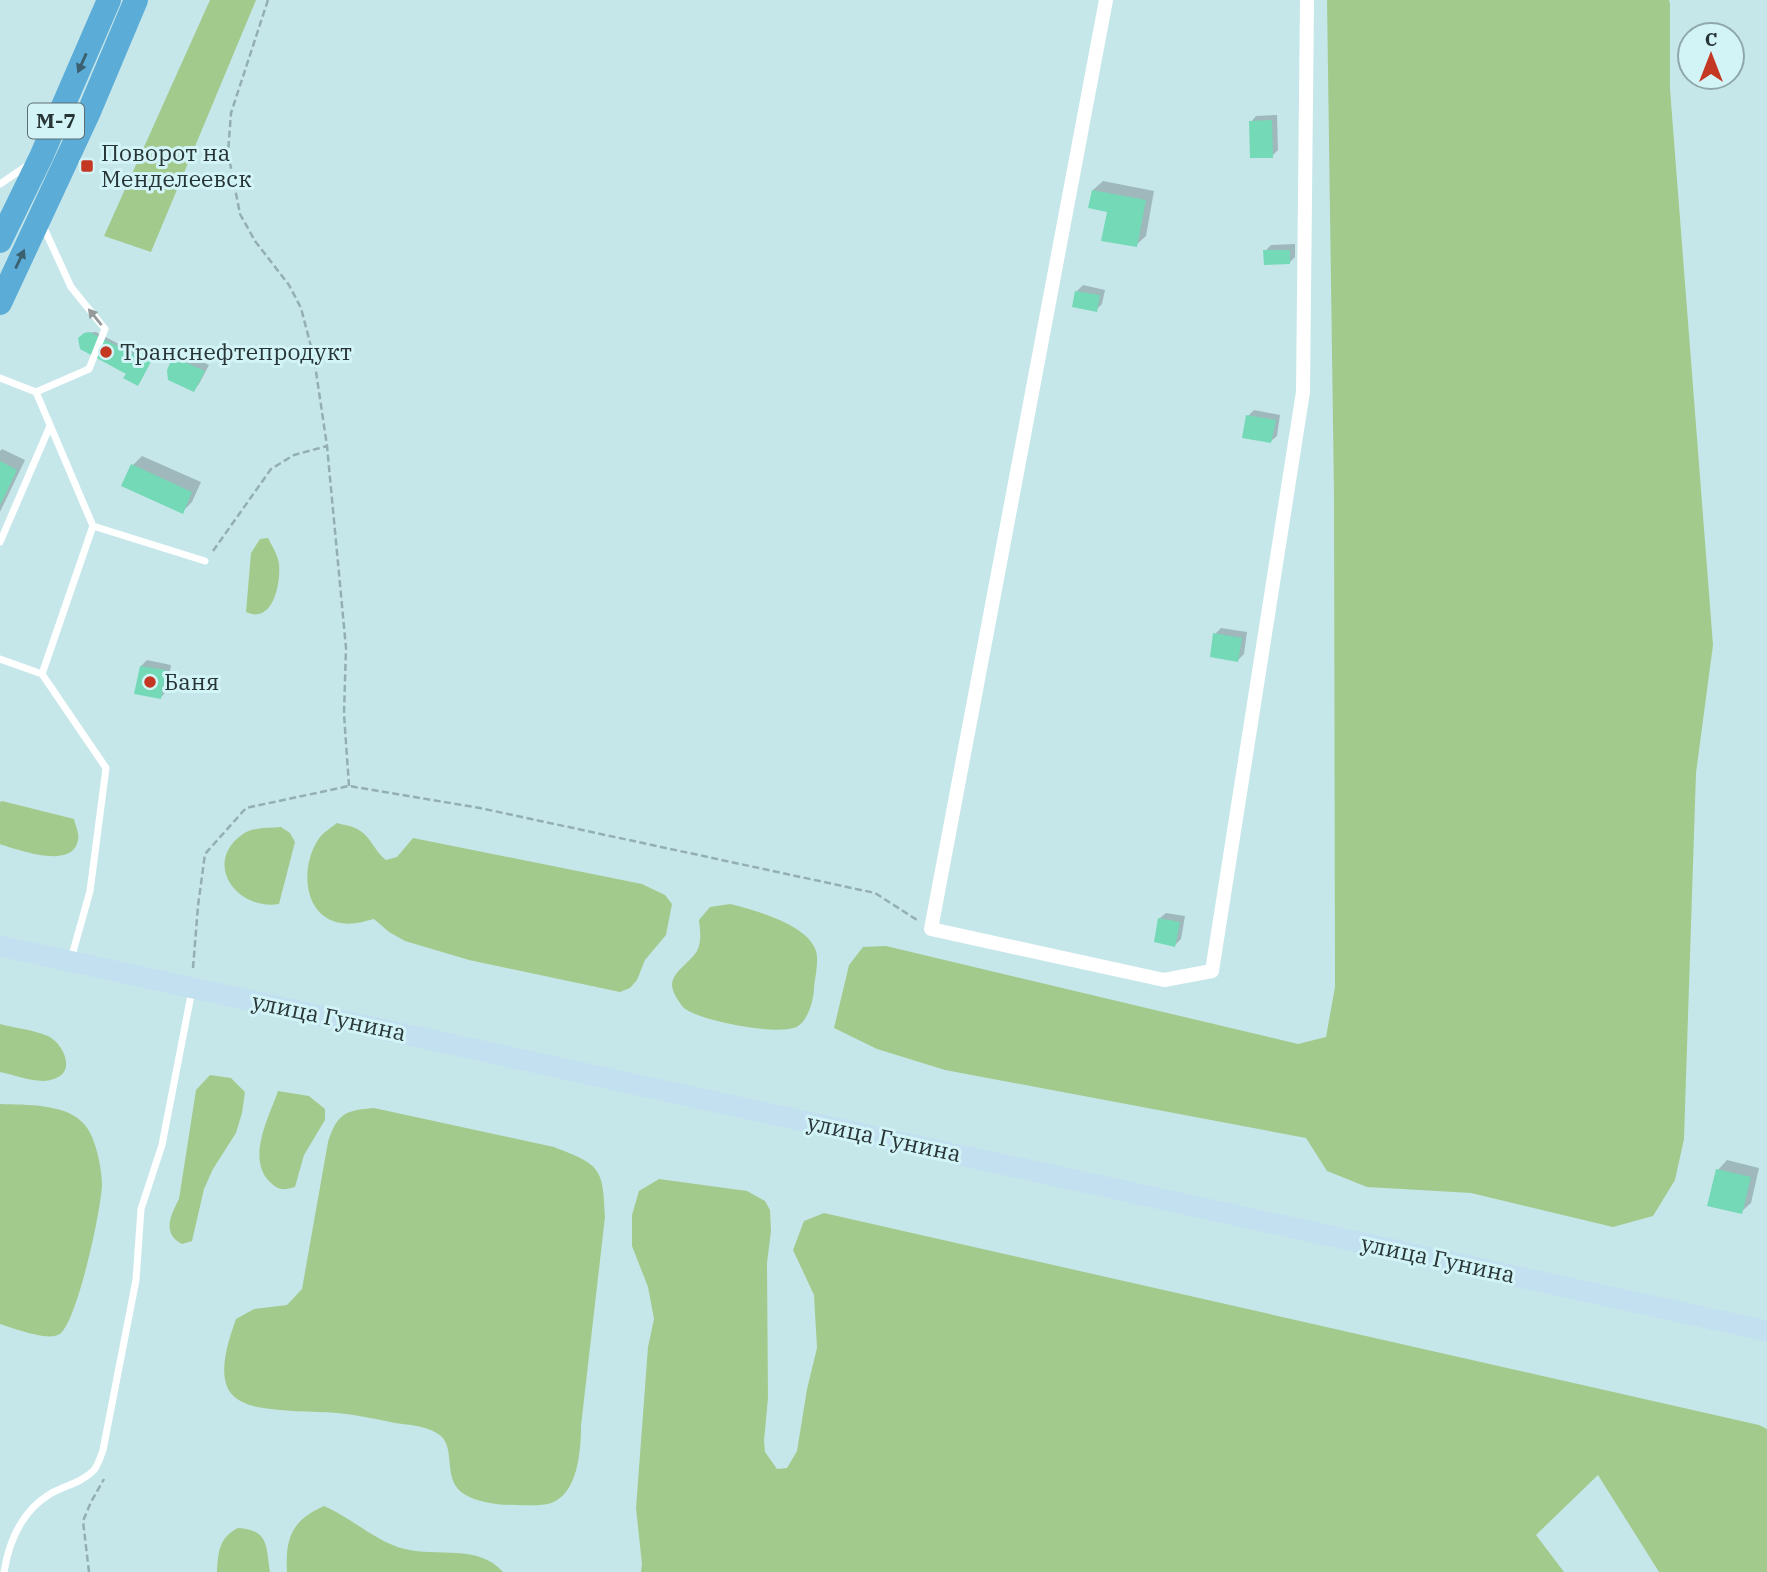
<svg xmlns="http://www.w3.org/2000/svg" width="1767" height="1572" viewBox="0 0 1767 1572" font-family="'IBM Plex Serif',serif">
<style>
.green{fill:#a3ca8d}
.shadow{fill:#0003}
.building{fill:#74d9b6}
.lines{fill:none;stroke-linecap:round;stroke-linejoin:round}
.path{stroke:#94afb1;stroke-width:2.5;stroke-dasharray:7 3.5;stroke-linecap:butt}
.service{stroke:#fff;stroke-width:7}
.minor{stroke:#fff;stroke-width:14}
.secondary{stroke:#c2e0f0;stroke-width:21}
.trunk{stroke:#5cacd8;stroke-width:24}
.oneway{fill:#3a5f6f}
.oneway2{fill:#949a9a}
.poi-dot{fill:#c33723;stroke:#d3f4f7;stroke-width:2.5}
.labels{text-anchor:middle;stroke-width:6;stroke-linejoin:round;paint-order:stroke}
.shield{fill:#d3f4f7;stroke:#5b6e70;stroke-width:2}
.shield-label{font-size:21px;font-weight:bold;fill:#283536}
.poi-label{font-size:23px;fill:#283536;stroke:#d3f4f7;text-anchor:start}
.street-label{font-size:23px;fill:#283536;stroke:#d3f4f7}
</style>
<rect width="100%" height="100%" fill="#c6e7ea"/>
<path class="green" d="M210,0H256L151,252L104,236Z
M1327,0H1669L1670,4V89L1713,645L1696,773L1684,1139L1675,1180L1653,1216L1613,1227L1471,1193L1367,1187L1327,1171L1306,1138L945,1070L877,1049L834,1028L849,965L863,947L886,946L1298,1044L1326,1037L1335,987L1334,495Z
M268,538C272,546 278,555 279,564C281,583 273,625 246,612L251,553L260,539Z
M2,801L74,819C75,825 80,834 78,840C73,870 20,850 2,845L0,844V802Z
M337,823C344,825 353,826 359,830C371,837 375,852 386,860L397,857L413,838L642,884L665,895L672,904L666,935L645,960L637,980L630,988L620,992L469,960L405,941L389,932L374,919C362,922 350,926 336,922C301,912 301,862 320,837C324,832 332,827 337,823Z
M281,827L290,833L295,842L279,904C236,911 202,862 243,834C253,827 269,828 281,827Z
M730,904C754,910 808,924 816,951C819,961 815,977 814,988C814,999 808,1020 798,1026C782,1037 699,1021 684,1008C681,1005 674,995 673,990C667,975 690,963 697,951C702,941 700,930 699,920L710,907Z
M0,1024C15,1028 34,1030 48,1036C63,1043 77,1072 54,1079C39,1085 15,1075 0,1072Z
M210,1075L231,1078L245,1092L242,1113L236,1133L213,1169L204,1189L192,1241L182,1244C162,1234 170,1216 179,1199L196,1090Z
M278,1091L309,1096L325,1109V1120L304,1155L295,1187C285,1190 278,1191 270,1182C246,1159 269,1117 278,1091Z
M0,1104C26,1105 67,1103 85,1125C96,1138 102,1169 102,1185C101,1211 78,1317 61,1333C51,1343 13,1328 0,1324Z
M374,1108L554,1147C601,1165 603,1168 605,1217L581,1426C581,1450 578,1497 548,1504C538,1506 526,1505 516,1505C499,1505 478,1503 464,1494C442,1480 456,1450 441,1436C429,1426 410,1425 395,1423C376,1419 357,1415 337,1413C311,1411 283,1412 257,1407C248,1405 235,1400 230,1392C217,1373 229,1339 236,1319L254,1309L287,1305L302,1289L328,1142C337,1114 345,1110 374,1108Z
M659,1179L747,1191L765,1201L770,1210L771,1231L767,1263L768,1398L764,1441L765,1452L777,1469L787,1468L797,1451L807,1389L817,1348L814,1295L793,1250L804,1221L824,1213L1759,1425L1767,1429V1572H1659L1598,1475L1536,1535L1564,1572H641L642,1564L636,1508L648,1347L654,1319L648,1287L632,1246V1215L639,1191Z
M324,1506C352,1518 376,1542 405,1549C437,1557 479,1544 503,1572H287C285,1538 292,1520 324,1506Z
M238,1528C269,1530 266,1546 270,1572H217C218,1553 219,1537 238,1528Z"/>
<path class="shadow" d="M1277,115L1278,150L1272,156L1251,122L1256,116Z
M1103,181L1154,191L1146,236L1136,245L1093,190Z
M1295,244V257L1289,263L1265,251L1271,245Z
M1083,285L1105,290L1102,304L1096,310L1077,291Z
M96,332L138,354L142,349L154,355L140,382L82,336L85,333Z
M187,355L209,365L199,384L193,390L171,364L178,358Z
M1254,410L1280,415L1277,436L1271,441L1248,416Z
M2,449L25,460L0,512V451Z
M142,456L201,482L192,502L182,512L132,466Z
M1221,628L1247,632L1244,654L1238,660L1215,634Z
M147,660L171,665L167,691L161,697L141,666Z
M1166,913L1185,916L1181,939L1175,945L1160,918Z
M1727,1160L1759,1168L1751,1203L1741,1212L1718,1170Z"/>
<path class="building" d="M1272,120L1273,158H1250L1249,121Z
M1092,190L1146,200L1137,247L1101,241L1107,212L1088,208Z
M1263,250H1290V264L1264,265Z
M1075,291L1100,295L1097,312L1072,307Z
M89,332L135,355L138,350L153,358L138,386L123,378L126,374L80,349L78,338L84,333Z
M180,360L205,371L194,392L168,380L167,370L170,363Z
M1246,415L1276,420L1271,443L1242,438Z
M0,461L17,470L0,505Z
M131,464L192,492L183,514L121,486Z
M1213,633L1242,638L1238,662L1210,657Z
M140,666L166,670L161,699L134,694Z
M1158,918L1180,922L1175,947L1154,942Z
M1716,1169L1751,1177L1742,1214L1707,1206Z"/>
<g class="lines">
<path class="path" d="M268,0L231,113L228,153L240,214L255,241L289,285L301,308L314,358L327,446L346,648L344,714L349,786
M213,551L271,469L294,455L327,446
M193,968L198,906L205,854L246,808L349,786L480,808L875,893L917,920
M89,1572L83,1521L91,1502L104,1479"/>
<path class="service" d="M0,184L28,165
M0,378L36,392L89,369L105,329L71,287L44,228
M93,526L205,561
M0,542L50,426
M0,659L42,674L93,526L36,392
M42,674L106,768L90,891L71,959
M4,1572C9,1541 22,1511 50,1494C64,1486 83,1482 94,1470C98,1465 101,1456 103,1450L136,1280L141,1209L162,1145L192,990"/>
<path class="minor" d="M1106,0L931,929L1164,980L1212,971L1303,392L1307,0"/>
<path class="secondary" d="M0,946L1767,1331"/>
<path class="trunk" d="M0,241L41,157L109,0
M0,303L88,114L136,0"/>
</g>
<defs><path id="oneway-solid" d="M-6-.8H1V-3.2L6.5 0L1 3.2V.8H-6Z" transform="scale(1.75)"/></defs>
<g class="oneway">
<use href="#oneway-solid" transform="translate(82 63) rotate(114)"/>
<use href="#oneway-solid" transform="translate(20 259) rotate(-65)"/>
</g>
<use class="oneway2" href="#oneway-solid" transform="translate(95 317) rotate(-129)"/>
<g class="poi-dot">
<rect x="80" y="159" width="14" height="14" rx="3.5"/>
<circle cx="106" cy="352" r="7"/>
<circle cx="150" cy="682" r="7"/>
</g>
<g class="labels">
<rect class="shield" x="28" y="103.5" width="56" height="35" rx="5"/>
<g class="shield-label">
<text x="56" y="128">М-7</text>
</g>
<g class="poi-label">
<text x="101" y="161">Поворот на<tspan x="101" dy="26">Менделеевск</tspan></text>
<text x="120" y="360">Транснефтепродукт</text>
<text x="164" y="690">Баня</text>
</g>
<g class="street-label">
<text transform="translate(329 1017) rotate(12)" y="8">улица Гунина</text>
<text transform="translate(884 1138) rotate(12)" y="8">улица Гунина</text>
<text transform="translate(1438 1259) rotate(12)" y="8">улица Гунина</text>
</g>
</g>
<g transform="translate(1711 56)"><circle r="33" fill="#d3f4f7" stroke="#8fa8aa" stroke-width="2"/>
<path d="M0-5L12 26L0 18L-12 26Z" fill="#c33723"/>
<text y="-10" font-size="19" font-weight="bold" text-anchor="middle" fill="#283536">С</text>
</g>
</svg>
